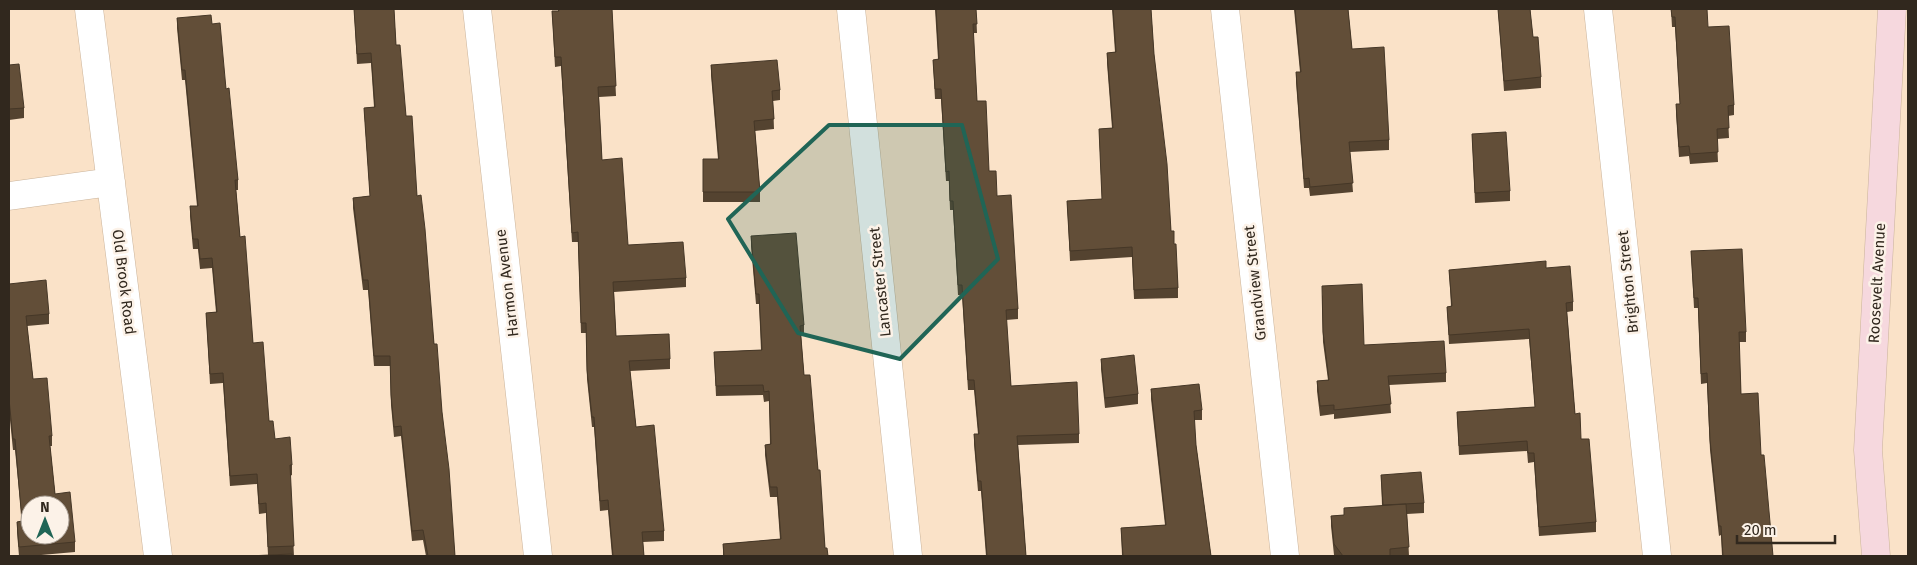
<svg xmlns="http://www.w3.org/2000/svg" width="1917" height="565" viewBox="0 0 1917 565" font-family="'Fira Sans',sans-serif">
<style>
.lines{fill:none;stroke-linecap:round;stroke-linejoin:round}
.street-casing{stroke:#cab39a;stroke-width:29}
.secondary-casing{stroke:#cab39a;stroke-width:29}
.street{stroke:#fff;stroke-width:28}
.secondary{stroke:#f6d8de;stroke-width:28}
.wall{fill:#544330}
.building{fill:#624e38;stroke:#453727;fill-rule:evenodd}
.marked{fill:#206556;fill-opacity:0.2;stroke:#206556;stroke-width:4;stroke-linejoin:round}
.labels{text-anchor:middle;stroke-width:5;stroke-linejoin:round;paint-order:stroke}
.street-label{font-size:15px;fill:#31281e;stroke:#fcf2e8}
</style>
<rect width="100%" height="100%" fill="#fae2c8"/>
<g class="lines">
<defs>
<path id="street" d="M89,9L158,556
M477,9L538,556
M851,9L908,556
M1225,9L1285,556
M1598,9L1657,556
M9,196L111,182"/>
<path id="secondary" d="M1876,556L1868,450L1892,9"/>
</defs>
<use href="#street" class="street-casing"/>
<use href="#secondary" class="secondary-casing"/>
<use href="#street" class="street"/>
<use href="#secondary" class="secondary"/>
</g>
<path class="wall" d="M354,9H394L396,45L417,196L442,412L455,556H426L423,540L412,541L401,436L394,437L391,405L390,366H374L368,290H363L353,208V198L370,196L364,108L374,107L371,63L357,64Z
M558,9H612L616,96L599,97L602,160L628,245L686,278V287L614,292L616,336L670,359V369L630,371L636,427L664,531V541L643,542L644,556H612L608,510L600,511L594,427H592L587,379L586,333H581L578,242H572L561,66L555,67L552,11H558Z
M935,9H976L977,33H973L977,101L989,171L997,196L1018,309V319L1006,320L1011,386L1079,434V443L1018,445L1026,556H986L981,491H978L974,444V434H978L974,390H968L962,295H958L953,210H950L949,181H946L941,99H935L933,60L938,59Z
M1112,9H1151L1154,54L1171,231L1174,244L1178,288V298L1134,299L1132,257L1070,261L1067,201L1102,199L1099,129L1112,128L1107,63V53L1115,52Z
M1294,9H1348L1352,49L1389,140V150L1350,152L1353,192L1310,196L1309,188H1304L1296,82V72H1300Z
M1498,9H1530L1533,37L1541,77V88L1504,91Z
M1671,9L1708,27L1734,105V115L1728,116L1729,138L1717,139L1718,162L1690,164L1689,156L1679,157L1676,114V104H1680L1675,27H1672Z
M177,18L212,24L226,89L238,180V190H236L240,237L253,343L269,421L275,439L292,465V475L290,476L294,556H248L268,555L266,513L259,514L257,484L230,486L223,383L210,384L206,313L216,312L212,268L200,269L198,249H193L190,216V206H197L185,80H182L177,28Z
M9,65L24,108V118L9,120Z
M711,65L780,90V100L773,101L774,129L755,131L760,192V202H703V159H718L711,75Z
M1472,134L1510,191V201L1475,203Z
M751,236L804,325V335H801L804,375L818,470L825,548L828,556H723V544L780,539L777,497H770L765,455V445L770,444L769,401L764,402L763,395L716,396L714,352L761,350L759,304H756L751,246Z
M1691,251L1746,332V342H1739L1741,394L1761,455L1773,556H1722L1721,535L1719,536L1710,450L1707,383L1701,384L1698,308H1694Z
M1546,268L1573,302V311L1567,312L1575,414L1581,439L1596,522V532L1539,536L1534,462L1528,463L1527,451L1459,455L1457,412L1535,407L1529,339L1449,344L1447,307L1451,306L1449,270Z
M9,284L49,314V324L27,326L33,379L52,436V446H50L55,494L75,542V552L30,556H19L17,532V522L22,521L15,450H13L9,410Z
M1322,295L1364,345L1446,373V382L1389,385L1391,413L1334,419V414L1320,416L1317,391V381L1328,380L1323,342Z
M1101,359L1138,394V404L1105,408L1101,369Z
M1151,389L1202,410V420H1194L1196,445L1211,556H1122L1121,528L1165,525L1151,399Z
M1381,475L1424,503V513L1407,514L1409,556H1335L1334,555L1331,526V516L1344,515V508L1382,506Z"/>
<path class="building" d="M354,9H394L396,45H400L406,116H412L417,196L421,195L425,229L434,344H437L442,412L449,469L455,556H428L423,530L412,531L401,426L394,427L391,395L390,356H374L368,280H363L353,198L370,196L364,108L375,107L371,53L357,54Z
M558,9H612L616,86L598,87L602,160L622,158L628,245L683,242L686,278L613,282L616,336L669,334L670,359L629,361L636,427L654,425L664,531L642,532L644,556H613L608,500L600,501L594,417H592L587,370L586,323H581L578,232L572,233L561,57H555L552,11H559Z
M936,9H976L977,24H973L977,101H986L989,171H996L997,196L1011,195L1018,309L1006,310L1011,386L1077,382L1079,434L1017,436L1026,556H987L981,481H978L974,434H979L974,380H968L962,285H958L953,201H950L949,171L946,172L941,89H935L933,60L939,59Z
M1113,9H1151L1154,54L1167,164L1171,231H1174V244H1176L1178,288L1134,290L1132,247L1070,251L1067,201L1102,199L1099,129L1113,128L1107,53L1116,52Z
M1295,9H1348L1352,49L1384,47L1389,140L1349,142L1353,183L1310,187L1309,178L1304,179L1296,72H1301Z
M1498,9H1530L1533,37H1538L1541,77L1504,81Z
M1671,9H1707L1708,27L1729,26L1734,105L1728,106L1729,128L1717,129L1718,152L1690,154L1689,146L1679,147L1676,104H1680L1675,17H1672Z
M211,15L212,24L220,23L226,89L229,88L238,180H235L240,237L245,236L253,343L263,342L269,421H273L275,439L290,437L292,465H290L294,546L268,547L266,503L259,504L257,474L230,476L223,373L210,374L206,313L217,312L212,258L200,259L198,239H193L190,206H198L185,70H182L177,18Z
M777,60L780,90L772,91L774,119L754,121L760,192H703V159H719L711,65Z
M19,64L24,108L9,109V65Z
M1506,132L1510,191L1475,193L1472,134Z
M796,233L804,325L800,326L804,375H810L818,470H820L825,548H827L828,556H724L723,544L781,539L777,487H770L765,445L771,444L769,391L764,392L763,385L716,386L714,352L762,350L759,294H756L751,236Z
M1742,249L1746,332H1739L1741,394L1758,393L1761,455H1764L1773,556H1723L1721,526H1719L1710,440L1707,373L1701,374L1698,298H1694L1691,251Z
M1546,261V268L1570,266L1573,302L1566,303L1575,414L1580,413L1581,439H1589L1596,522L1539,527L1534,453H1528L1527,441L1459,446L1457,412L1535,407L1529,329L1449,335L1447,307L1452,306L1449,270Z
M46,280L49,314L26,316L33,379L47,378L52,436H49L55,494L70,492L75,542L19,547L17,522L22,521L15,439H13L9,399V284ZM30,505H60V535H30Z
M1362,284L1364,345L1444,341L1446,373L1388,376L1391,404L1334,410V405L1320,406L1317,381L1329,380L1323,332L1322,286Z
M1134,355L1138,394L1105,398L1101,359Z
M1199,384L1202,410L1194,411L1196,445L1211,556H1123L1121,528L1166,525L1151,389Z
M1421,472L1424,503L1383,505L1381,475Z
M1406,504L1409,547L1390,549V556H1343L1334,544L1331,516L1344,515V508Z
M292,554V556H248Z"/>
<path class="marked" d="M829,125H962L998,259L900,359L798,333L728,219Z"/>
<g class="labels">
<g class="street-label">
<text transform="translate(124 282) rotate(83)" y="5">Old Brook Road</text>
<text transform="translate(880 282) rotate(-96)" y="5">Lancaster Street</text>
<text transform="translate(1628 282) rotate(-96)" y="5">Brighton Street</text>
<text transform="translate(507 283) rotate(-97)" y="5">Harmon Avenue</text>
<text transform="translate(1255 283) rotate(-96)" y="5">Grandview Street</text>
<text transform="translate(1877 283) rotate(-87)" y="5">Roosevelt Avenue</text>
</g>
</g>
<rect width="1917" height="565" fill="none" stroke="#31281e" stroke-width="20"/>
<g transform="translate(45 520)"><circle r="24" fill="#fcf2e8" stroke="#aba197"/>
<path d="M0-4L9 19L0 12L-9 19Z" fill="#206556"/>
<text y="-8" font-size="14" font-weight="bold" text-anchor="middle" fill="#31281e">N</text>
</g>
<path d="M1737 535v8h98v-8" fill="none" stroke="#31281e" stroke-width="2.5"/>
<text x="1744" y="535" font-size="15" fill="#31281e" stroke="#fcf2e8" stroke-width="4" paint-order="stroke">20 m</text>
</svg>
